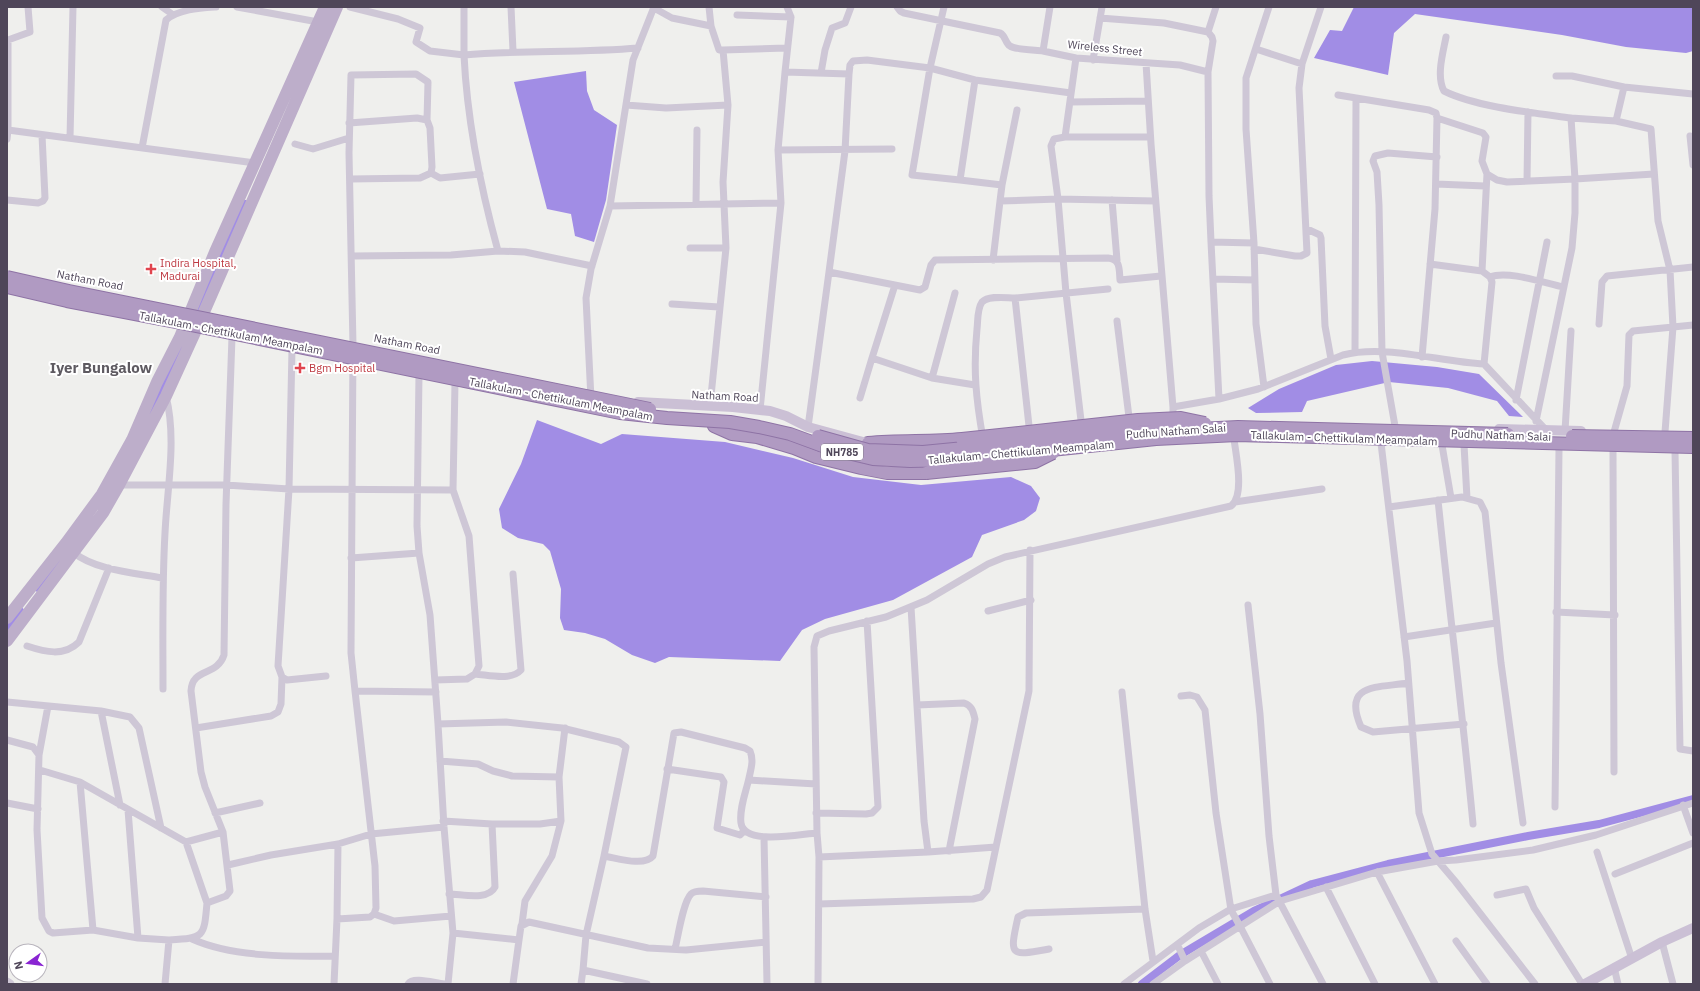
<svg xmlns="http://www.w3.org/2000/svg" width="1700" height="991" viewBox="0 0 1700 991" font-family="'IBM Plex Sans',sans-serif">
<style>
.water{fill:#a18de5}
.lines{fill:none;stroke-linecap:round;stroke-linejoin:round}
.canal{stroke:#a18de5;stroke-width:8}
.trunk-casing{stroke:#8e73a5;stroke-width:14}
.minor{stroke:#cec7d6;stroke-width:7}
.tertiary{stroke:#cec7d6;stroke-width:9}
.secondary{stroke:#cbc0d5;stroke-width:10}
.primary{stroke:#bdaeca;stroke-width:12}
.trunk{stroke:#b09ac2;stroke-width:12}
.trunk-bridge-casing{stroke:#8e73a5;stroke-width:14;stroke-linecap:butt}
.minor-bridge{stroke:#cec7d6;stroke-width:7}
.trunk-bridge{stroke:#b09ac2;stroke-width:12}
.health-dot{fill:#e0444e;stroke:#fff;stroke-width:1.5}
.labels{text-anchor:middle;stroke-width:4;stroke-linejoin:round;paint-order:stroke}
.shield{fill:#fff;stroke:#847e8b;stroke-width:1}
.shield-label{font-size:10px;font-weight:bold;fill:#4f4659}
.street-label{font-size:11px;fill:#4f4659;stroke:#fff}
.health-label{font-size:11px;fill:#be3a42;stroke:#fff;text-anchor:start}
.district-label{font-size:15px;font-weight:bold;fill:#5e5a61;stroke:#fff}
</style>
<rect width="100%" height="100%" fill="#efefed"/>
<path class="water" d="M1354,7H1693V51L1686,53L1626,47L1562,35L1415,14L1394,33L1388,75L1314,58L1330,30L1342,31Z
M586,71L587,91L594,110L617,125L606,200L594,242L575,236L571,214L547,209L514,82Z
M1372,361L1437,367L1479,374L1523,417L1509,416L1497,401L1448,388L1389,382L1307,401L1302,412L1256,413L1248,408L1279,389L1336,365Z
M537,420L601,444L622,434L725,442L793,458L853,477L921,485L1011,477L1031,486L1040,498L1036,511L1024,520L982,535L972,557L893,600L825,619L802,630L780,661L669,657L655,663L632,655L605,639L585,633L564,630L560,618L561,589L550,551L543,544L518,538L502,528L499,509L521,464Z"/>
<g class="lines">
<path class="canal" d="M198,306L203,301L245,204
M148,417L184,341
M38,588L61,560
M7,628L20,611
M1142,984L1180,955L1254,911L1312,884L1388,864L1528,836L1599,824L1693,799"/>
<defs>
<path id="trunk" d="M714,426L732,434L757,437L794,448L816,457L861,468L887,473H926
M868,443C900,440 931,442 962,439"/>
</defs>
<use href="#trunk" class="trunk-casing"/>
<path class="minor" d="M28,7L30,32L8,40V130L255,163
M162,7L172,14
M237,7L318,22
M350,7L398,19L420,28L416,42L430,51L464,55C467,119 481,189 498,251
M464,7V55C522,50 580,53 638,48
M511,7L513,51
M709,7L711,26L719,50H723L728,105L723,182L726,248L710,406
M787,7L791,17
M897,7L900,11L904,13L1000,33C1006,36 1005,43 1010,46C1016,50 1035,50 1043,51
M944,7L930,68L912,175L960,180
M1050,7L1043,51L1076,58L1180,65L1208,72
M654,8L672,18L711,26
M737,15L791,17L785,72
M1100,18L1164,23L1208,32
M1446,37C1443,53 1436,76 1444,91C1476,107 1535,113 1571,118
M1256,49L1302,64
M723,50L786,48
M1076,58L1065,137L1054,139L1051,146L1058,199L1066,293L1082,429
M1093,60L1102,7
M1146,63L1151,144L1173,407
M821,73L825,50L832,28L845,23L851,7
M1556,76H1572L1624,87
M1071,93L975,80L960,180L1002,185L1000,201L1058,199L1155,201
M1338,95L1429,110L1436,113L1437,118L1483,133L1486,137L1482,161L1487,174
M1070,102L1148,101
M626,105L666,108L728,105
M427,120L428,82L416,74L351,75L349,153L353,345L351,653L355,691L436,692
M1616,121L1651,129L1658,221L1670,270L1673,327L1665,432
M349,123L417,118L427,120L430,128L432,167L431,173L420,178L350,179
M1690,136L1693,165
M1065,137H1150
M70,138L73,7
M7,139L8,130
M295,144L313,149L349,138
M142,148L166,20C179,9 200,8 216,7
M778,150L892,149
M431,173L440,178L480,174
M1527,181L1528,112
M1436,184L1485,186
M1002,185L1017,110
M7,200L38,203L43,201L45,198L42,135
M1112,200L1117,260
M696,204L697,130
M610,206L633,60L654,7
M1307,229L1320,235L1321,238L1325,326L1331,359
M1211,242L1209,196L1208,72L1213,41L1212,37L1208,32L1216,7
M1254,243L1246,129V78L1269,7
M690,248H726
M1254,249L1295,256H1301L1307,253L1299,88L1302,64L1321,7
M352,256L451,255L498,251L525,252L592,266
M993,260L1000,201
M1430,264L1482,271
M829,272L845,151L849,74L850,65L853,61L867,60L930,68L975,80
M1490,277C1508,270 1544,283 1563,287
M1213,279L1255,280
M895,285L872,358L932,378L955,293
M672,304L719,307
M1117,321L1130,425
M1599,324L1602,282L1607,276L1693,267
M292,349L289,489L278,666L282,677L287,680L326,676
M1355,352L1356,98
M1422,357L1435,209L1437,118
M1484,364L1492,282L1490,277L1482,271L1487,174L1497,180L1507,182L1575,179L1571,118L1616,121L1624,87L1693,94
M419,374L417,526L419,553L430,615L438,724L506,722L562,728L619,742L626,747L604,856C617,858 644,867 653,856L674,733L681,732L745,748L750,751C754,760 751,769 749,778C746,792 739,809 741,823C744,846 800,834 817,833L814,647L817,636L829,631L886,617L927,600L988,564L1005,557L1231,506C1245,495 1236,456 1234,439
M932,378L975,385
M860,398L872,358
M591,399L586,298L591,269L610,206L781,203L778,150L785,72L849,74
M1219,399L1258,389L1343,355C1386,344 1440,362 1484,364L1546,430
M1516,400L1547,242
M760,410L781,203
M1536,421L1572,248L1575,213V179L1654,174
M1173,422V407L1219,399L1211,242L1254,243L1256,324L1264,387
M1395,426L1382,352L1379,205L1377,172L1373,161L1375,156L1388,153L1437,157
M808,427L829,272L920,290L925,287L931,265L935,260L1108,258C1121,259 1119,270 1120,280L1161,276
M1565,431L1571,331
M1614,432L1627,386L1629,335L1633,331L1693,325
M1030,435L1015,298L1108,289
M983,439C976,399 973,370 977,329C978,321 977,309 982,302C989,295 1006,298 1015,298
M1381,443L1407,661L1419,813L1432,854L1455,881L1535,984
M1442,445L1451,498
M1464,445L1467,498
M1613,450L1614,772
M1675,451L1680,749L1693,751
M119,485H226L289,489L453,490L469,536L479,666L475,674L467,679L435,680
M453,490L455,382
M1438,500C1449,608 1463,716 1473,824
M1235,502L1322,489
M1389,507L1462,497L1480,502L1485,512L1501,663L1523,823
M73,552C94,570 135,573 162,578
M351,558L419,553
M1248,605L1260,714L1269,836L1276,895L1323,984
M911,607L924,821L928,852
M988,611L1031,600
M1556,612L1615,615
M1404,637L1496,623
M27,646C45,652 64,657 79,642L109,568
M475,674C489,675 511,681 521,670L513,574
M1408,683C1377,688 1342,683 1361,727L1373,732L1464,724
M163,689C163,636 162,585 165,533C167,489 177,439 166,396
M1122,692L1145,909L1153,961
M1181,696L1190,695L1197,697L1205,710L1216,813L1231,910
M7,702L101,711L130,717L139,728L161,828
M917,705L964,703C972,706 973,711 975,719L949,851
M101,711L120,805
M438,724L444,827L453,933L519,940L521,926L529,922L648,948L686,950L766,942
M196,728L271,716L278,712L281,704L282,677
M7,740L33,747L39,755L37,830L42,918L49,931L53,933L93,930L138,938L169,940
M39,755L48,706
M440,761L478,764L493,771L512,776L559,777
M667,769L721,777L724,782L717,828L740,835L744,831
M40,770L80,782
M749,780L816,784
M7,803L38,809
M1683,805L1693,833
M1555,807L1559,449
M128,810L138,938
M215,813L260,803
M816,813L866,814L872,813L878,807L867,621
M443,821L492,824
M817,833L819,857L928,852L996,847L1029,691L1030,550
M764,837L767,984
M186,842L207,903
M1597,852L1632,959
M228,865L271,855L338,844L371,834L444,827
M1377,872L1435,984
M1615,874L1693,843
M1326,887L1375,984
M449,894C462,894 488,901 495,887L492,824H540L561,821L559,777L565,728
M1497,895L1526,889L1534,908L1582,984
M819,904L973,899L981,897L987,890L996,847
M374,914L394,921L451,916
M337,919L338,844
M522,924L525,901L552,856L561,821
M1241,928L1270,984
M93,930L80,782L186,842L223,832
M192,939C232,957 290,957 335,956
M1456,941L1487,984
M1662,942L1673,984
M1179,948L1185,961
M675,949C678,937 683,902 691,894C694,891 699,891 703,891L766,897
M1049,949C1010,956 1009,957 1018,917L1026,913L1145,909
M1201,951L1218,984
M1614,967L1618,984
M583,970L586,935L604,856
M165,984L169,940C204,938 204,938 207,903L226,896L230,891L223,832L205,787L201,772L191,691C192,667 217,677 224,655L226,504L232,337
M334,984L337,919L370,917L374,914L376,908L375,866L355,691
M408,984C413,976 434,983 444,984
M448,984L453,933
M513,984L519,940
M581,984L583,970L647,984
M818,984L819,857
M1124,984L1199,928L1231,909L1276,895
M1153,984L1185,961L1280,901L1377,872L1438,861L1456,860L1533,850L1596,835L1693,803"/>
<path class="tertiary" d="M7,982L10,984"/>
<path class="secondary" d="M638,402L733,407L770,411L786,416L808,427L874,445
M1499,429L1581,431
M877,464L895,467L915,466
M1585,984L1662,942L1693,928"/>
<path class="primary" d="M7,618L66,543L102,494L132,440L157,382L180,337L215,252L325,7
M7,641L103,513L119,485L166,396L197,328L337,7"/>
<use href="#trunk" class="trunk"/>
<defs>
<path id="trunk-bridge" d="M7,277L69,291L650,409
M7,287L67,301L182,323L620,413L667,418L730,422L759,427L790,434L831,449L873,459L910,461L955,460L1156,439L1237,435L1693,447
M818,436L868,450L923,452L1121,433L1238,427L1508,434
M1572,436L1693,438
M962,439L1138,420L1181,418L1205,423
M926,473L1035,462L1053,453"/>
</defs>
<use href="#trunk-bridge" class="trunk-bridge-casing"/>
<path class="minor-bridge" d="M1231,910L1241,928"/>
<use href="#trunk-bridge" class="trunk-bridge"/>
</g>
<g class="health-dot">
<path d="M149 263h4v4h4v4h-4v4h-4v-4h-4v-4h4z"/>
<path d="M298 362h4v4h4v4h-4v4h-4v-4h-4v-4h4z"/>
</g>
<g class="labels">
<rect class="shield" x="821" y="444" width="42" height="16" rx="3"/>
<g class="shield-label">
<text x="842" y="456">NH785</text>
</g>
<g class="street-label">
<text transform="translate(1105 48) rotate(6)" y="4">Wireless Street</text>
<text transform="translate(90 280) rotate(11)" y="4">Natham Road</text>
<text transform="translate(231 333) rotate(11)" y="4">Tallakulam - Chettikulam Meampalam</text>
<text transform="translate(407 344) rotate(11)" y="4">Natham Road</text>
<text transform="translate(725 396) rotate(3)" y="4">Natham Road</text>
<text transform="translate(561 399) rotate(11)" y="4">Tallakulam - Chettikulam Meampalam</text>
<text transform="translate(1176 431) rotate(-4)" y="4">Pudhu Natham Salai</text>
<text transform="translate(1501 435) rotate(2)" y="4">Pudhu Natham Salai</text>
<text transform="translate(1344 438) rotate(2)" y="4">Tallakulam - Chettikulam Meampalam</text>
<text transform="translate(1021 452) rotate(-5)" y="4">Tallakulam - Chettikulam Meampalam</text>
</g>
<g class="health-label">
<text x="160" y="267">Indira Hospital,<tspan x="160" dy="13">Madurai</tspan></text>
<text x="309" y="372">Bgm Hospital</text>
</g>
<g class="district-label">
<text x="101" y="373">Iyer Bungalow</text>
</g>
</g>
<rect width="1700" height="991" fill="none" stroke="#4f4659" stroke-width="16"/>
<g transform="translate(28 963) rotate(256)"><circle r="19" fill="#ffffff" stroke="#b9b5bd"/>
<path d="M0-3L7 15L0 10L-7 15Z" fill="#8924d2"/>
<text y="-6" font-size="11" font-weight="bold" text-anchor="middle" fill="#4f4659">N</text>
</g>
</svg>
